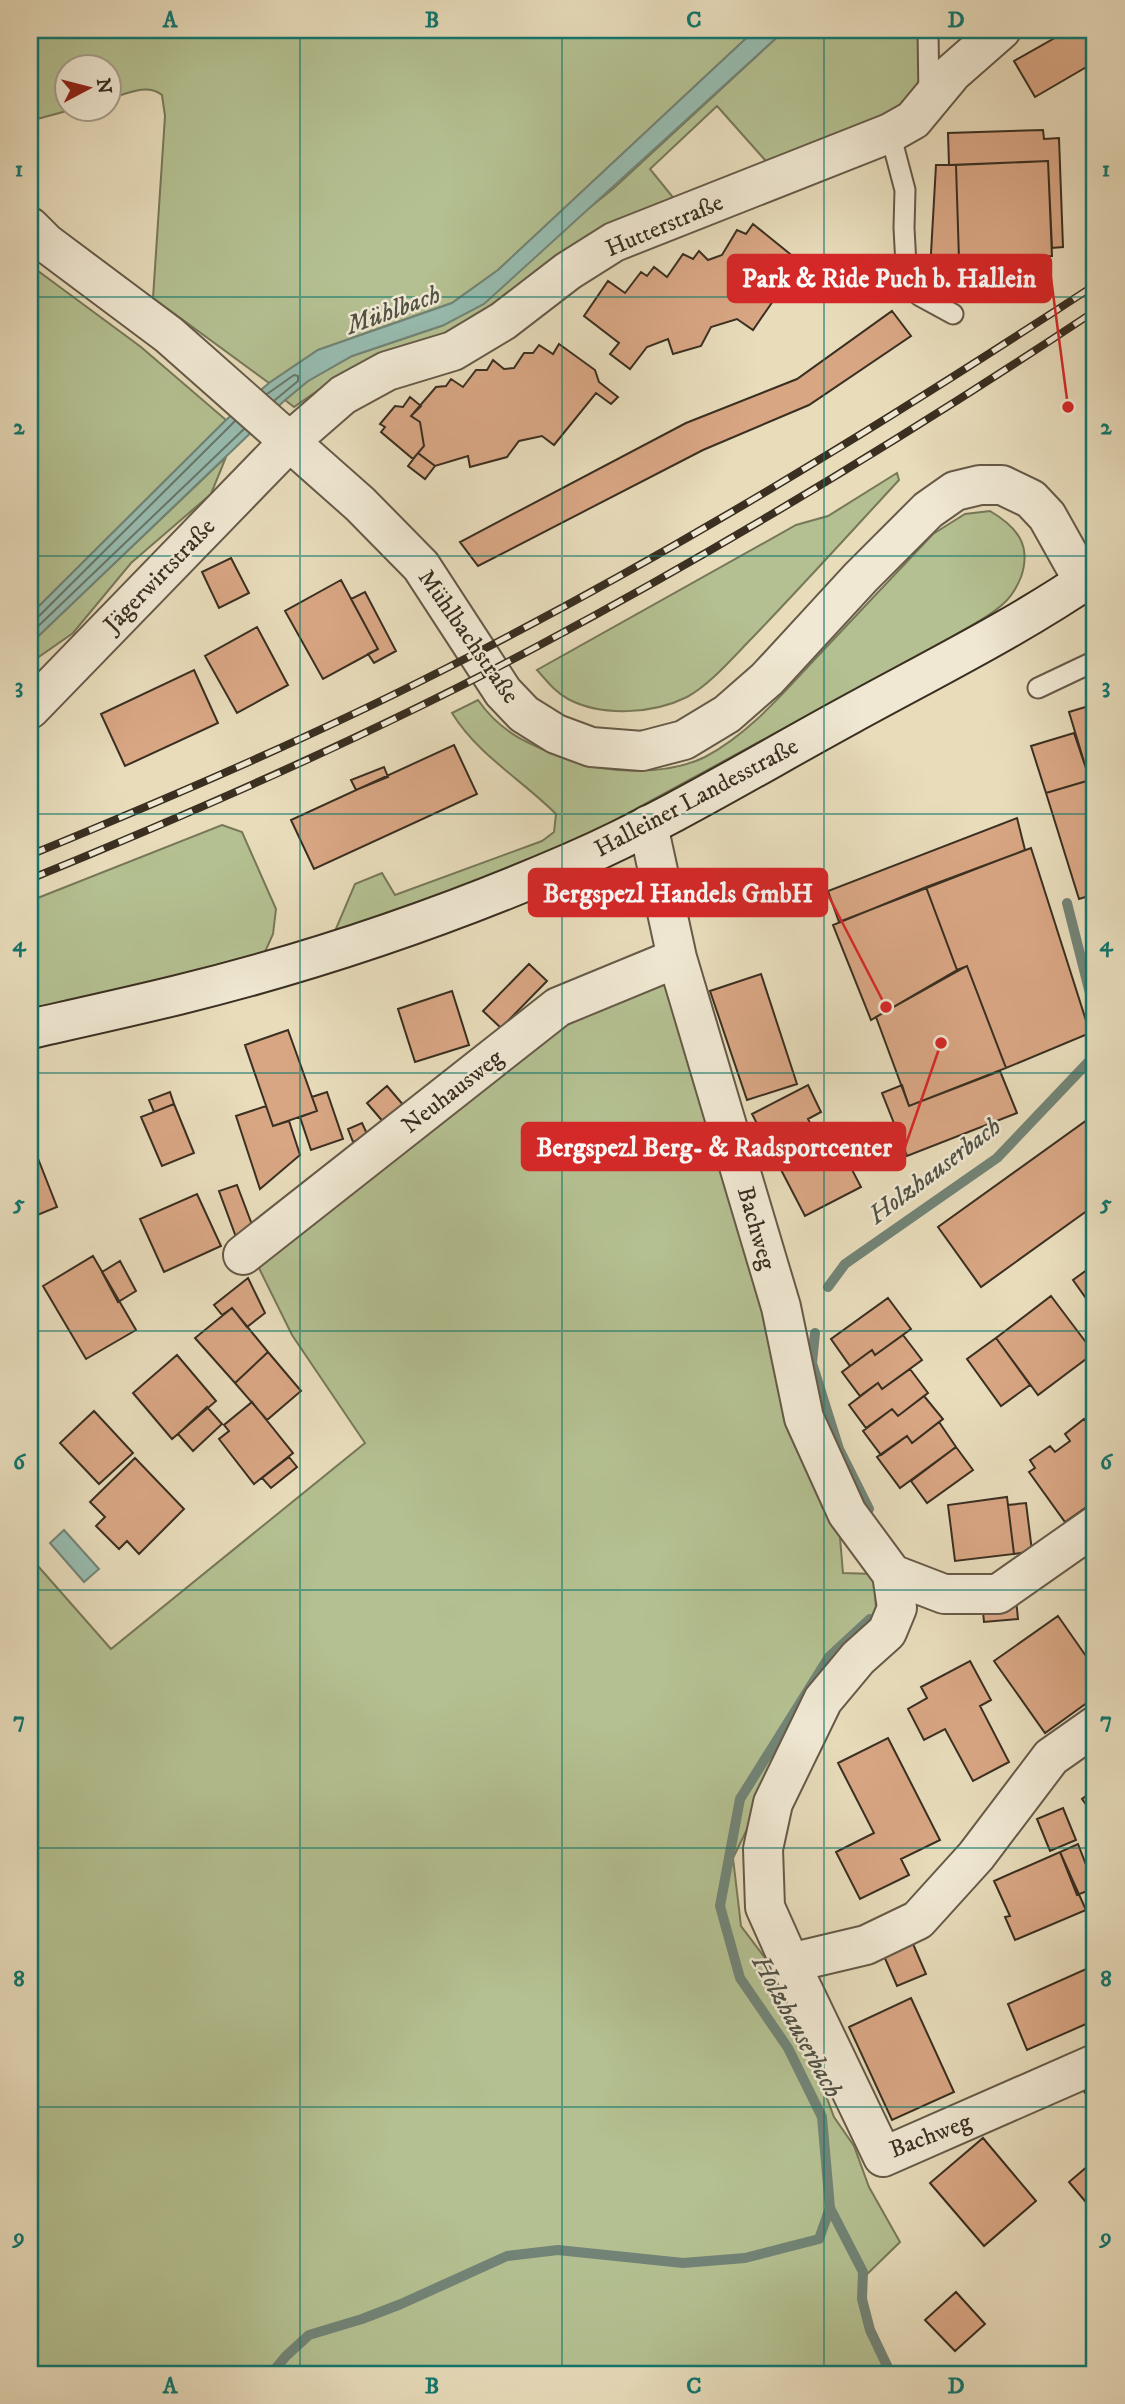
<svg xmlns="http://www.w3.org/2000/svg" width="1125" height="2404" viewBox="0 0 1125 2404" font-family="'IM FELL DW Pica',serif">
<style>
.green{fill:#b4c091;stroke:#777859;stroke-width:2}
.water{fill:#97bcb0;stroke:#728477;stroke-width:2}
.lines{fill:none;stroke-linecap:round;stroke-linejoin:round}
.shore{stroke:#687668;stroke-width:2}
.stream{stroke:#728477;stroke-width:10}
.building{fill:#d9a684;stroke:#3a2f21;stroke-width:2}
.lane-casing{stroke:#665a48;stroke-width:23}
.street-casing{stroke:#665a48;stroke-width:42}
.secondary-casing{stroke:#3a2f21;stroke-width:42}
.lane{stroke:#f0e8d3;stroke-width:19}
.street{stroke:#f0e8d3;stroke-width:38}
.secondary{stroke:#f0e8d3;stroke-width:38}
.rail-casing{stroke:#3a2f21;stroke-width:8}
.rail{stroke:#f0e8d3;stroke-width:5;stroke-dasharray:16;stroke-linecap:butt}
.grid{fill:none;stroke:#0f766e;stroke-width:2;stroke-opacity:0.55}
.labels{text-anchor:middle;stroke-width:5;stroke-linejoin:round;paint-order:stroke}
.street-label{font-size:24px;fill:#3a2f21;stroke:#f0e8d3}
.water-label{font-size:26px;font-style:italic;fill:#515245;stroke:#f0e8d3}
.leader{fill:none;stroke:#d62828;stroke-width:2.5}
.callout-dot{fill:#d62828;stroke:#f0e8d3;stroke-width:2.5}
.callout{fill:#d62828;stroke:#d62828;stroke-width:2.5}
.callout-label{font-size:26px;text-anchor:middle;font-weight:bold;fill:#fff}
.neatline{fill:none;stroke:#0f766e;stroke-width:2.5}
.grid-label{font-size:23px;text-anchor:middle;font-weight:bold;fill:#0f766e}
</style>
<rect width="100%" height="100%" fill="#e8dcbb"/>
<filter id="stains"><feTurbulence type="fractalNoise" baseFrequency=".00286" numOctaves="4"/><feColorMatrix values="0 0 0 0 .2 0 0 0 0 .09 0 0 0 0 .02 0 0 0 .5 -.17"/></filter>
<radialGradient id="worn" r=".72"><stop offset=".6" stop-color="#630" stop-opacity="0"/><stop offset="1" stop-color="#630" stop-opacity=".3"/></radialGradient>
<path class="green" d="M30,30H755L498,270L452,303L318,350L269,383L153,298L165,116L162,95C147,83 126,94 109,99L108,66H66V108L74,109L30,121Z
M785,30H918L924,83L909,104L773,169L717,106L650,169L680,206L458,334L336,378L294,407L285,400L308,381L352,356L444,325L614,188Z
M30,265L141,347L226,420L30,615Z
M226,457L211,494L131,563L73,633L30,663V644Z
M897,473L899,480C851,532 803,585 754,636C735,655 711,684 687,697C653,714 602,717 568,699C555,692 547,681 537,670L796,525L828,516Z
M990,511C1017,527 1032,545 1021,577C1017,587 1012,596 1003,604C988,618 966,628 948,639L588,835L463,886L335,931L355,884L382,873L395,895L542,841L554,832L556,814C521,779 478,755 452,713L478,700C501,733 528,744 564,758C603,774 667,776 705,757C749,734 782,694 816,658C855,617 894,575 933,534L965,514Z
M222,825L242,832L276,909L273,934L265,952L175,976L30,1010V901Z
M669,977L839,1526L843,1573L874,1574L876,1609L870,1634L754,1815L733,1858L741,1926L784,1983L834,2117L854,2146L869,2187L900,2242L859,2282L887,2373L925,2374H30V1557L111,1649L365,1443L292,1335L255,1260L559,1016Z"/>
<path class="water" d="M755,30H785L484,304L444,325L352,356L308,381L285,400L30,644V615L226,420L269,383L318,350L452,303L498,270Z
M64,1530L99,1569L84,1582L50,1543Z"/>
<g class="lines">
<path class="shore" d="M267,394L294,375L298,376V381L275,400
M30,619L38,617L235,421
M30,634L244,429"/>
<path class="stream" d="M1067,903L1095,1013
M828,1287L845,1264L997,1158L1095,1055
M815,1333L812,1363L839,1449L869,1509
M870,1619L829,1657L740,1799L720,1906L740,1978L788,2048L822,2117L830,2208L863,2272L862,2299L870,2330L891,2374
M271,2374L286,2356L309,2335L362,2319L401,2304L507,2256L558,2250L683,2263L745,2258L819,2239L830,2208"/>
</g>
<path class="building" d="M1069,30H1089L1095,41V62L1035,97L1014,61Z
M1043,130L1044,139L1059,138L1063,247L1052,248L1048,161L949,165L948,133Z
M1048,161L1052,256L959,259L956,165Z
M936,165H956L959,259H969L970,269L930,271Z
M753,224L800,262L753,330L737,319L711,327L701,346L673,354L668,339L647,347L630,369L610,354L619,343L584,316L608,281L625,293L641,272L647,276L654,267L667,277L683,254L693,259L699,251L708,260L722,255L737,230L746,234Z
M892,311L911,336L809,405L703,450L478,566L460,542L686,423L797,379Z
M559,344L595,370L599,382L618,397L611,404L596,393L554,445L542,436L519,441L507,457L470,467L468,456L435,466L418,453L424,446L420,422L411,416L436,387L446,386L451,379L463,387L476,370H487L493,360L504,369L514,368L524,353H533L539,345L553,354Z
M410,397L421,406L411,416L420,422L424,446L413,459L381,432L385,427L380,424L395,406L403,407Z
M418,453L435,466L425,479L408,466Z
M231,558L249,593L219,608L202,572Z
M341,580L378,649L323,679L285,611Z
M365,592L396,651L374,663L368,654L378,649L351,599Z
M257,627L288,685L237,713L205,656Z
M194,670L218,723L125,766L101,714Z
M1095,704V773L1088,775L1069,712Z
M1074,733L1090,780L1046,793L1031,746Z
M454,745L477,794L314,869L291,820Z
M384,767L388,777L356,790L351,780Z
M1095,773V797L1088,775Z
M1090,780L1095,797V894L1079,899L1046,793Z
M1017,818L1025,850L839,922L828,891Z
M1031,848L1090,1033L1006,1068L967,966L957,970L926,887Z
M926,887L957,970L871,1020L833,925Z
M529,964L547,981L501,1028L483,1011Z
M967,966L1006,1068L909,1106L876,1017Z
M761,974L797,1084L747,1100L710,991Z
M452,991L469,1045L415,1062L398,1009Z
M288,1030L317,1111L273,1126L245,1045Z
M1000,1071L1017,1113L907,1156L882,1093L902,1085L909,1106Z
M808,1085L821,1112L808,1119L832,1165L846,1158L861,1187L805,1216L752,1114Z
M387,1086L405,1107L385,1124L367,1103Z
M170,1092L174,1104L154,1112L149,1100Z
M327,1092L343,1139L311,1150L300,1117L317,1111L312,1097Z
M174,1104L194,1153L162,1166L141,1117Z
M266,1106L273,1126L289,1121L300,1155L260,1189L236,1116Z
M1087,1120L1095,1132V1205L981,1287L938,1227Z
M362,1123L368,1136L353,1142L348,1129Z
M37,1156L57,1207L30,1218V1159Z
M237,1185L254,1230L236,1237L219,1191Z
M197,1194L221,1246L164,1272L140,1219Z
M93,1256L136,1330L86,1359L43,1286Z
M120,1261L136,1291L118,1302L102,1272Z
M1095,1264V1311L1073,1280Z
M248,1278L265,1313L247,1327L232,1308L222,1315L214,1305Z
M1051,1296L1094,1353L1038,1395L996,1338Z
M888,1298L911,1329L875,1355L872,1350L850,1366L831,1339Z
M232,1308L268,1352L235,1383L195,1338Z
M903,1335L922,1360L882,1389L878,1383L860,1396L842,1372L872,1350L875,1355Z
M996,1338L1030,1385L1001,1406L967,1359Z
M268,1352L301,1391L267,1420L235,1383Z
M177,1355L216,1401L172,1439L133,1393Z
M910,1369L928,1393L898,1416L892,1409L866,1428L849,1405L878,1383L882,1389Z
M924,1396L943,1419L912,1443L907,1436L881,1455L863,1431L892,1409L898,1416Z
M252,1402L293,1453L254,1484L219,1439L229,1431L224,1425Z
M207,1407L222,1424L193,1451L178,1434Z
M94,1411L133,1453L99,1484L60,1443Z
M1084,1419L1090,1426L1095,1422V1501L1065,1522L1029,1472L1035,1468L1030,1460L1050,1446L1055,1452L1070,1441L1065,1434Z
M939,1422L956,1447L900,1488L877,1457L907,1436L912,1443Z
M956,1447L973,1470L927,1503L911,1481Z
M289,1457L297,1467L271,1488L262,1478Z
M135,1458L184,1509L139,1554L127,1541L119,1549L96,1526L105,1517L90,1502Z
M1007,1497L1014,1554L955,1561L948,1505Z
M1026,1503L1032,1551L1014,1554L1008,1505Z
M1016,1599L1018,1619L984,1622L982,1602Z
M1058,1616L1095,1669V1697L1045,1733L994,1661Z
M970,1661L991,1700L980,1706L1009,1762L973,1781L945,1729L924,1740L908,1709L927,1698L921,1687Z
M888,1738L940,1840L901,1859L909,1875L860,1899L836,1852L874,1833L838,1763Z
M1095,1789V1817L1082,1799Z
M1063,1808L1076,1840L1050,1851L1037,1819Z
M1078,1844L1095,1888L1077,1895L1060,1852Z
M1060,1852L1086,1910L1015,1940L1005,1917L1010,1916L994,1881Z
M913,1944L926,1974L897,1986L884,1956Z
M1095,1965V2020L1027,2050L1008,2004Z
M911,1998L954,2092L892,2120L849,2027Z
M1095,2084V2105L1082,2089Z
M983,2138L1036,2201L984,2246L930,2183Z
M1095,2160V2213L1069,2182Z
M956,2292L985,2324L955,2351L925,2320Z"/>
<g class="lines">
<defs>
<path id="lane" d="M928,30L929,99
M890,133L905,190L904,228L906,265L920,296L953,314
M1038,688L1095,661"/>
<path id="street" d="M30,227L46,243L169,335L360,504L421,566L503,692L524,714L556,734L591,747L642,751L684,740L727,714L767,679L861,577L928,510L955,491L980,485H1002L1031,499L1047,516L1084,582
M30,709L289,442L343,395L387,371L453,351L503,321L568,271L614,242L890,133L913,120L952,73L1001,30
M648,825L677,958L781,1307L804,1418L847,1513L892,1574L944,1594H998L1095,1526
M243,1255L558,1007L677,958
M892,1574L897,1608L887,1632L858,1658L823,1700L773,1803L763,1849L765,1907L790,1963L866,1945L918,1920L976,1856L1051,1757L1095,1726
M790,1963L883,2157L1095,2064"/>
<path id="secondary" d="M30,1029C79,1018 129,1007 178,995C313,962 445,917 572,862C668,820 759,764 851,714C933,669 1018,627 1095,574"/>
</defs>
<use href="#lane" class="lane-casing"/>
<use href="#street" class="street-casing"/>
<use href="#secondary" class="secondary-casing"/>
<use href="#lane" class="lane"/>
<use href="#street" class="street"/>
<use href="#secondary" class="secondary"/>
<defs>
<path id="rail" d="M30,855C169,798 307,739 441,671C667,557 883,424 1095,285
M30,879C202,809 373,734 538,646C729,544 914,431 1095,311"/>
</defs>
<use href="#rail" class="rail-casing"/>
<use href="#rail" class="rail"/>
</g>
<path class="grid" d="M300,30V2374M562,30V2374M824,30V2374M30,297H1095M30,556H1095M30,814H1095M30,1073H1095M30,1331H1095M30,1590H1095M30,1848H1095M30,2107H1095"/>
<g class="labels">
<g class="street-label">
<text transform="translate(664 225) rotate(-23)" y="8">Hutterstraße</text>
<text transform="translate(159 575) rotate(-46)" y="8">Jägerwirtstraße</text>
<text transform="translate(469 636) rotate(55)" y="8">Mühlbachstraße</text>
<text transform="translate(696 797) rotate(-28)" y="8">Halleiner Landesstraße</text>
<text transform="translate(452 1091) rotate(-38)" y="8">Neuhausweg</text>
<text transform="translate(757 1228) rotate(74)" y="8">Bachweg</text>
<text transform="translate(930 2135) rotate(-21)" y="8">Bachweg</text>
</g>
<g class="water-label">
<text transform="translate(393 309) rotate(-20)" y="9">Mühlbach</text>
<text transform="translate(934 1170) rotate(-37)" y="9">Holzhauserbach</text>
<text transform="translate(798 2026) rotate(61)" y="9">Holzhauserbach</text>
</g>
</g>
<path class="leader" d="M1068 407L1051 278M886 1007L827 893M941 1043L905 1147"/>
<g class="callout-dot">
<circle cx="1068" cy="407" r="7"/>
<circle cx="886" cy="1007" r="7"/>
<circle cx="941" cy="1043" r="7"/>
</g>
<g class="callout">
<rect x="728" y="255" width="323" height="47" rx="7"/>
<rect x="529" y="869" width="298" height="47" rx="7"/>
<rect x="522" y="1123" width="383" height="47" rx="7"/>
</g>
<g class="callout-label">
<text x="889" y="287">Park &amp; Ride Puch b. Hallein</text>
<text x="678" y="902">Bergspezl Handels GmbH</text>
<text x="714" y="1156">Bergspezl Berg- &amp; Radsportcenter</text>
</g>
<rect width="1125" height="2404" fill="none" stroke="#e8dcbb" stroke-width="77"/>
<g transform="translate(88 88) rotate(83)"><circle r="33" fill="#f0e8d3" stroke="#a79e8c" stroke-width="2"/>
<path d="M0-5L12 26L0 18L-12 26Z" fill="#8f2418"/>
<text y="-10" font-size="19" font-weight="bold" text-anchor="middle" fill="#3a2f21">N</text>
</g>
<rect x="38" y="38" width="1048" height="2328" class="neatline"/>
<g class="grid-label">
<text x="170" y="27">A</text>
<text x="432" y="27">B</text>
<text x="694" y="27">C</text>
<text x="956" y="27">D</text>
<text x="19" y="176">1</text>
<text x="1106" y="176">1</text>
<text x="19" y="434">2</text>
<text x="1106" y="434">2</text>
<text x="19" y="693">3</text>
<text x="1106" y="693">3</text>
<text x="19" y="951">4</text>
<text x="1106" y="951">4</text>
<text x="19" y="1210">5</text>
<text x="1106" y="1210">5</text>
<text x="19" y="1469">6</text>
<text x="1106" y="1469">6</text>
<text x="19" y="1727">7</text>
<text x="1106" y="1727">7</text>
<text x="19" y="1986">8</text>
<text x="1106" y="1986">8</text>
<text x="19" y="2244">9</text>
<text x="1106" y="2244">9</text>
<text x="170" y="2393">A</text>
<text x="432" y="2393">B</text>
<text x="694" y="2393">C</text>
<text x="956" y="2393">D</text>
</g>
<rect width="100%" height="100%" filter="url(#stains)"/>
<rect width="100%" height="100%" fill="url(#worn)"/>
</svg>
